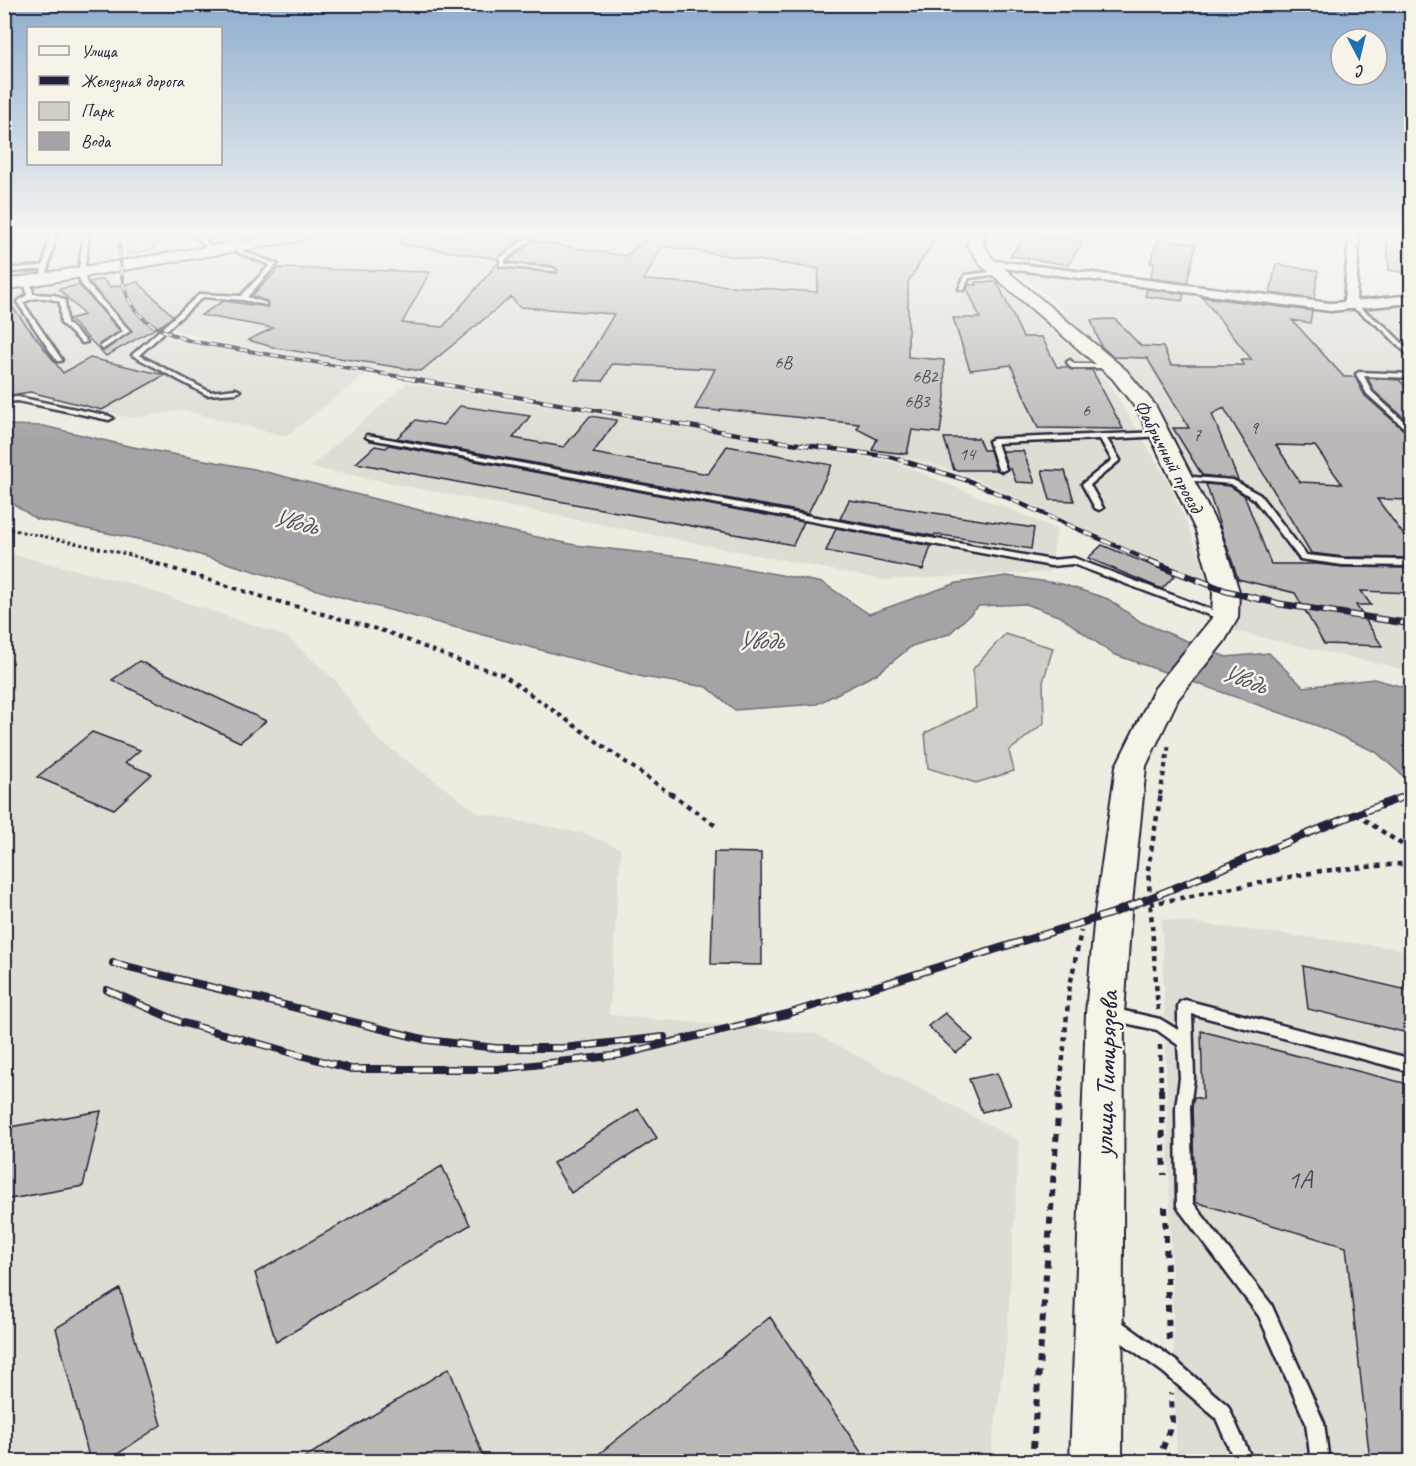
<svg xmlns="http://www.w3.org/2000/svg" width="1416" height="1466" viewBox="0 0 1416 1466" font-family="Caveat,sans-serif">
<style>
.built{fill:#dfdcd4}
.green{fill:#d1cdc9;stroke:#7a7882;stroke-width:1.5}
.water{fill:#a6a3a6;stroke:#716f7b;stroke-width:1.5}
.building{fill:#bbb8b7;stroke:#22223b;stroke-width:1.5;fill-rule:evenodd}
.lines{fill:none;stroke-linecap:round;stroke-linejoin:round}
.lane-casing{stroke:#22223b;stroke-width:5}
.street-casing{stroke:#22223b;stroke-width:5}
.secondary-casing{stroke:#22223b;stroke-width:4}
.path-far3{stroke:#22223b;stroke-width:3;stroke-dasharray:3 3;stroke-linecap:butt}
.path-far2{stroke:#22223b;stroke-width:4;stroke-dasharray:4.5 4.5;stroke-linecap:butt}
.path-far1{stroke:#22223b;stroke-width:4.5;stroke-dasharray:5 5;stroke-linecap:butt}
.path{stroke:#22223b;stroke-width:6;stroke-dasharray:7 7;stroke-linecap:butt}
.lane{fill:#f7f3e8;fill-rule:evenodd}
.street{fill:#f7f3e8;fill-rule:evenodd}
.secondary{fill:#f7f3e8;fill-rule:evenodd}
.rail-far3-casing{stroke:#22223b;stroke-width:4}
.rail-far2-casing{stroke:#22223b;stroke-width:4.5}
.rail-far1-casing{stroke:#22223b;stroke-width:7}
.rail-casing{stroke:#22223b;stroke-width:8}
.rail-far3{stroke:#f7f3e8;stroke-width:2;stroke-dasharray:8;stroke-linecap:butt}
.rail-far2{stroke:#f7f3e8;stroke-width:3;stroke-dasharray:10;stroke-linecap:butt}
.rail-far1{stroke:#f7f3e8;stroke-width:4.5;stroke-dasharray:13;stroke-linecap:butt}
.rail{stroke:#f7f3e8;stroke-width:5;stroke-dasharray:16;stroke-linecap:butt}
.labels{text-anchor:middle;stroke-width:5;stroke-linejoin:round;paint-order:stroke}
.far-number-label{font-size:18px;fill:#48485a}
.far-street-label{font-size:20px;fill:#22223b;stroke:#f7f3e8}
.water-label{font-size:26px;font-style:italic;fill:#504f60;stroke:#f7f3e8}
.near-number-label{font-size:26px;fill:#48485a}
.near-street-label{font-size:28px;fill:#22223b;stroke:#f7f3e8}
</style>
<rect width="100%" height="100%" fill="#eeebe1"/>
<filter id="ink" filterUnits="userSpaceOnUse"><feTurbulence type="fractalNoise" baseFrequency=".0167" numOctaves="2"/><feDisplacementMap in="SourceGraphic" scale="12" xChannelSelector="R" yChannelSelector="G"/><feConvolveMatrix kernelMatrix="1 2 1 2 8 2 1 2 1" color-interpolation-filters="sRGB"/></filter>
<g filter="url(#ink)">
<path class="built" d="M4,235H117L112,263L5,276Z
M317,235H967L965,245L975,260L1109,383L1170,485L1212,585L1171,569L968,475L913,459L787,440L217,342L175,329L150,314L128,290L124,269Z
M1027,268L1332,308L1411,300V671L1233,631L1237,607L1148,405L1053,316L1068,313L1018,272Z
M112,274L138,316L154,331L167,338L366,374L286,436L183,410L131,418L28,392L5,410V293Z
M407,383L894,462L1057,529L1050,572L883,580L310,467Z
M4,552L125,582L286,636L335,680L377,739L479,813L586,834L621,849L609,1015L816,1034L1019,1141L1007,1339L990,1461H5Z
M1162,919L1394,948L1411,953V1461H1177Z"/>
<path class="green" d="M130,235H166L151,250L129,255L126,242Z
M1005,634L1053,648L1043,682L1044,723L1009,751L1014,771L976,783L928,768L925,733L976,708L973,669Z"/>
<path class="water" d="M5,425L44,426L128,446L254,469L476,524L575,545L690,558L823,583L869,614L957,583L1006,576L1062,584L1108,599L1141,622L1226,657L1269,653L1303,687L1374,679L1411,689V783L1376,752L1318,726L1113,654L1061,617L1026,604L979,606L949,634L912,646L878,673L817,704L735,710L707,687L643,677L344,598L163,544L36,519L5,498Z"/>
<path class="building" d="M400,235H490L521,239L498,259L400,244Z
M651,235H938L908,282V357L944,360L945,397L940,433L912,430L907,454L872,450L877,439L857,429L859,424L721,409L720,411L695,409L715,369L612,364L603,381L575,380L614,314L519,307L511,297L421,371L276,348L248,340L273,328L201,315L223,301L267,307V301L252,296L279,268L430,272L402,323L443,327L498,263L500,268L557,273L558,270L553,266L507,262L533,241L626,256ZM662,246L819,269L817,292L644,280Z
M1026,235H1036L1083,242L1068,265L1010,256Z
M1386,235H1405L1409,273L1389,270Z
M1158,239L1196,244L1187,283L1150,278L1154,263H1150Z
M1276,264L1318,271L1314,299L1270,293Z
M103,279L110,287L138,282L173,316L165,323L106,356L99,349L104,351L132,331L89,282Z
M976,282H997L1023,337H1042L1057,367H1067L1072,370H1092L1123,429L1038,428L1011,365L970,370L953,318H980L967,288L969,285H977Z
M79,285L120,331L99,344V349L69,319L84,315L59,289Z
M1147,289L1184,294L1182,301L1145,296Z
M4,296L63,373L90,358L165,375L102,410L30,392L11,395L4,384Z
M1202,297L1312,311L1310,323L1292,320L1344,377H1355L1365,396L1412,437V500L1377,499L1412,546V558L1343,557L1311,553L1224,408L1212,414L1238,480L1202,475L1173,428H1189L1147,358L1113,357L1101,346L1091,320L1115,319L1141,346L1163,347L1171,365H1244L1240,360H1252ZM1276,445L1315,446L1342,484L1300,482Z
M1368,378L1399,380L1412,393V425L1374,391Z
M460,406L530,416L513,438L564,447L590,416L617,420L593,453L708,474L727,446L832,465L808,513L397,438L416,420L443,425Z
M944,438H978L983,450H990L996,470H954Z
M389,445L804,522L793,545L356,463L375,446L386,448Z
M1002,451H1023L1035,483L1016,482L1011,469H1008Z
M1042,470L1065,471L1074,501L1050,500Z
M1206,484L1230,486L1244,495L1271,564H1317L1343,567L1412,568V593L1361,591L1371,605H1356L1382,646L1324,644L1295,593L1238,579Z
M849,500L1034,528L1031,549L935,534L934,536L840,519Z
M836,528L931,546L923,570L826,551Z
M1102,545L1175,575L1162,589L1088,558Z
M139,661L266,721L240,742L112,680Z
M92,732L140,750L125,763L152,774L114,809L37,777Z
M714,852L761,853L762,965L711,964Z
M1303,966L1412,991V1034L1308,1009Z
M945,1013L973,1040L956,1053L928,1026Z
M1201,1031L1412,1085V1461H1370L1346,1247L1195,1202L1192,1107L1194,1097L1203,1099Z
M997,1073L1011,1105L982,1112L969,1079Z
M638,1109L657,1138L571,1193L553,1163Z
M101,1111L83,1186L4,1200V1128Z
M442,1166L470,1225L276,1342L255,1273Z
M120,1289L161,1425L107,1461H90L56,1328Z
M770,1317L867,1461H590Z
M449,1368L485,1461H299Z"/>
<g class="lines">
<defs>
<path id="lane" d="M14,235H19L4,260V252Z
M50,235H56L45,280L40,279L42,269L4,273V269L43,266Z
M84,235H89L84,274L87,284L130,331L103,349L100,347L101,346L123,331L81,284L78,274Z
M194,235H200L202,237L224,235L205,240L216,251L213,253Z
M237,235H243L231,249H227V247Z
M531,235H537L505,260V264L553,268L556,270L555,271L500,266V258Z
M235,246H239L243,251L277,264L247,297L266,303V305L243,300L203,297L139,355L210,392L236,389L240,391L236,393L207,395L132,355L200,294L241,296L270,265L239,253Z
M998,271L1000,272V274L969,278L964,290L959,289L965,275Z
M28,280L31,282L33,294L54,295L65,300L67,323L87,342L82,343L61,323L60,302C48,297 34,296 23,303L62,360L61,361H57L17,302L27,295L25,282Z
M1348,302H1352L1386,327L1412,353V359L1382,329L1348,304Z
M1070,360L1074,364H1109L1112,366L1109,368H1072L1070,367L1067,362Z
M1359,372L1412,374V378L1364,376L1372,392L1412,429V435L1367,394L1356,374Z
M18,397L109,416L113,418L109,420L18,401L4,402V398Z
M1161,432H1164V436L1107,439L1120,460L1090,485L1103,508L1099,510L1095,508L1082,484L1112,460L1100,439L997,443L1006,469L1002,471L998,469L989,441L993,439Z
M367,435L1051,560L1074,558L1228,616L1230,618L1225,621L1222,620L1073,564L1051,566L370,439L366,437Z
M1180,476L1233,480L1260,495L1306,555L1343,559L1412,560V566L1343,565L1300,559L1254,499L1231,484L1183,480L1179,478Z
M1185,1000L1412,1059V1072L1192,1014L1194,1078L1190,1107L1193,1203L1271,1304L1324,1423L1329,1462H1311L1306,1423L1259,1316L1180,1211L1177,1206L1176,1107L1180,1078L1178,1045L1157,1030L1111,1020L1106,1018L1104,1014L1106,1010L1111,1008L1160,1019L1178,1030V1006L1180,1002Z
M1112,1317L1118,1319L1176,1361L1228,1406L1253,1462H1235L1216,1418L1164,1373L1106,1331L1104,1325L1106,1319Z"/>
<path id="street" d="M1349,235H1359L1356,301L1412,295V303L1330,311L988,266L982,263L988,260L1330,303L1344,302Z"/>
<path id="secondary" d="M279,235H311L303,240L4,290V280Z
M971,235H985L983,245L994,260L1126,370L1155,405L1220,531L1239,591L1238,618L1224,642L1178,699L1146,766L1131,913L1124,1013L1122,1462H1070L1086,1013L1095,913L1116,766L1155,688L1212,618L1213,591L1196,531L1138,411L1112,378L982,266L967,245Z"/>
</defs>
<use href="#lane" class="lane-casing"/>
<use href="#street" class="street-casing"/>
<use href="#secondary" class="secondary-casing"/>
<path class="path-far3" d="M4,528L131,555L153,562"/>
<path class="path-far2" d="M148,561L266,598L387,632L459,661L502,674L672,795
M1160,795L1169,744"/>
<path class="path-far1" d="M670,793L716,826
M1356,814L1412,851
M1150,904L1321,871L1412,863
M1158,1010L1148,869L1161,793
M1160,1045L1161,1091
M1060,1091L1069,991L1081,931"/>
<path class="path" d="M1161,1089L1164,1175
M1165,1207L1169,1343
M1032,1462L1060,1089
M1158,1462L1172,1422L1171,1393"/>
<use href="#lane" class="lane"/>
<use href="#street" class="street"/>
<use href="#secondary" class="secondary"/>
<defs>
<path id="rail-far3" d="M120,235C118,266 121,306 151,324C163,332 177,336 190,341L414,379"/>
<path id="rail-far2" d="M405,378L784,442L891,457L972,482L1152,562"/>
<path id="rail-far1" d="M1149,561L1226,591L1280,604L1412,624"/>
<path id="rail" d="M113,963L427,1040L496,1048H563L664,1037
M107,990L180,1022L351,1069H498L619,1055L787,1014L1113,913L1356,814L1412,794"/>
</defs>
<use href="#rail-far3" class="rail-far3-casing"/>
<use href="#rail-far2" class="rail-far2-casing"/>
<use href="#rail-far1" class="rail-far1-casing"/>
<use href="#rail" class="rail-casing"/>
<use href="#rail-far3" class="rail-far3"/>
<use href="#rail-far2" class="rail-far2"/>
<use href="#rail-far1" class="rail-far1"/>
<use href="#rail" class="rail"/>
</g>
</g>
<linearGradient id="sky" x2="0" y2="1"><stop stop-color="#8dadce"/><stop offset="0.53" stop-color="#f7f6f2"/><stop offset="1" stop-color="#f7f6f2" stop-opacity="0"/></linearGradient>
<rect width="1416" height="440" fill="url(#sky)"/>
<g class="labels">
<g class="far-number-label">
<text x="783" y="368">6В</text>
<text x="925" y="382">6В2</text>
<text x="917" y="407">6В3</text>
<text x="1086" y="416">6</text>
<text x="1254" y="434">9</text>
<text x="1197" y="441">7</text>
<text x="967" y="460">14</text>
</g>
<g class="far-street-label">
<text transform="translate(1169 456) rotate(62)" y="7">Фабричный проезд</text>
</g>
<g class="water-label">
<text transform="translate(295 521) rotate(13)" y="9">Уводь</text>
<text x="760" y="649">Уводь</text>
<text transform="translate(1244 678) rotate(20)" y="9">Уводь</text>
</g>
<g class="near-number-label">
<text x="1300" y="1188">1А</text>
</g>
<g class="near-street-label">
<text transform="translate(1105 1074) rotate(-88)" y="10">улица Тимирязева</text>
</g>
</g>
<rect width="1416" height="1466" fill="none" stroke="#f7f3e8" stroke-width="24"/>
<rect x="12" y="12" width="1392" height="1442" fill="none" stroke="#22223b" stroke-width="2" filter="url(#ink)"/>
<rect x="27" y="27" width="195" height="138" fill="#f7f3e8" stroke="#a29fa3" stroke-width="1.5"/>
<rect x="39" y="46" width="30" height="9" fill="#f7f3e8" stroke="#a29fa3" stroke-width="1.5"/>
<text x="81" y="57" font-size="18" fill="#22223b">Улица</text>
<rect x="39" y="76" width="30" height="9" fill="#22223b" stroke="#a29fa3" stroke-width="1.5"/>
<text x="81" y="87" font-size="18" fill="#22223b">Железная дорога</text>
<rect x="39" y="102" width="30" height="18" fill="#d1cdc9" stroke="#a29fa3" stroke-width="1.5"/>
<text x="81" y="117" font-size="18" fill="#22223b">Парк</text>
<rect x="39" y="132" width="30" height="18" fill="#a6a3a6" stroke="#a29fa3" stroke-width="1.5"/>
<text x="81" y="147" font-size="18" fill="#22223b">Вода</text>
<g transform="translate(1359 57) rotate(173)"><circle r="28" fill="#f7f3e8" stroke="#a29fa3" stroke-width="1.5"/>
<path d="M0-4.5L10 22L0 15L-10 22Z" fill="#1f6fb2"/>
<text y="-9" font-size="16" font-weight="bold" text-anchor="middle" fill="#22223b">С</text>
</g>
</svg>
